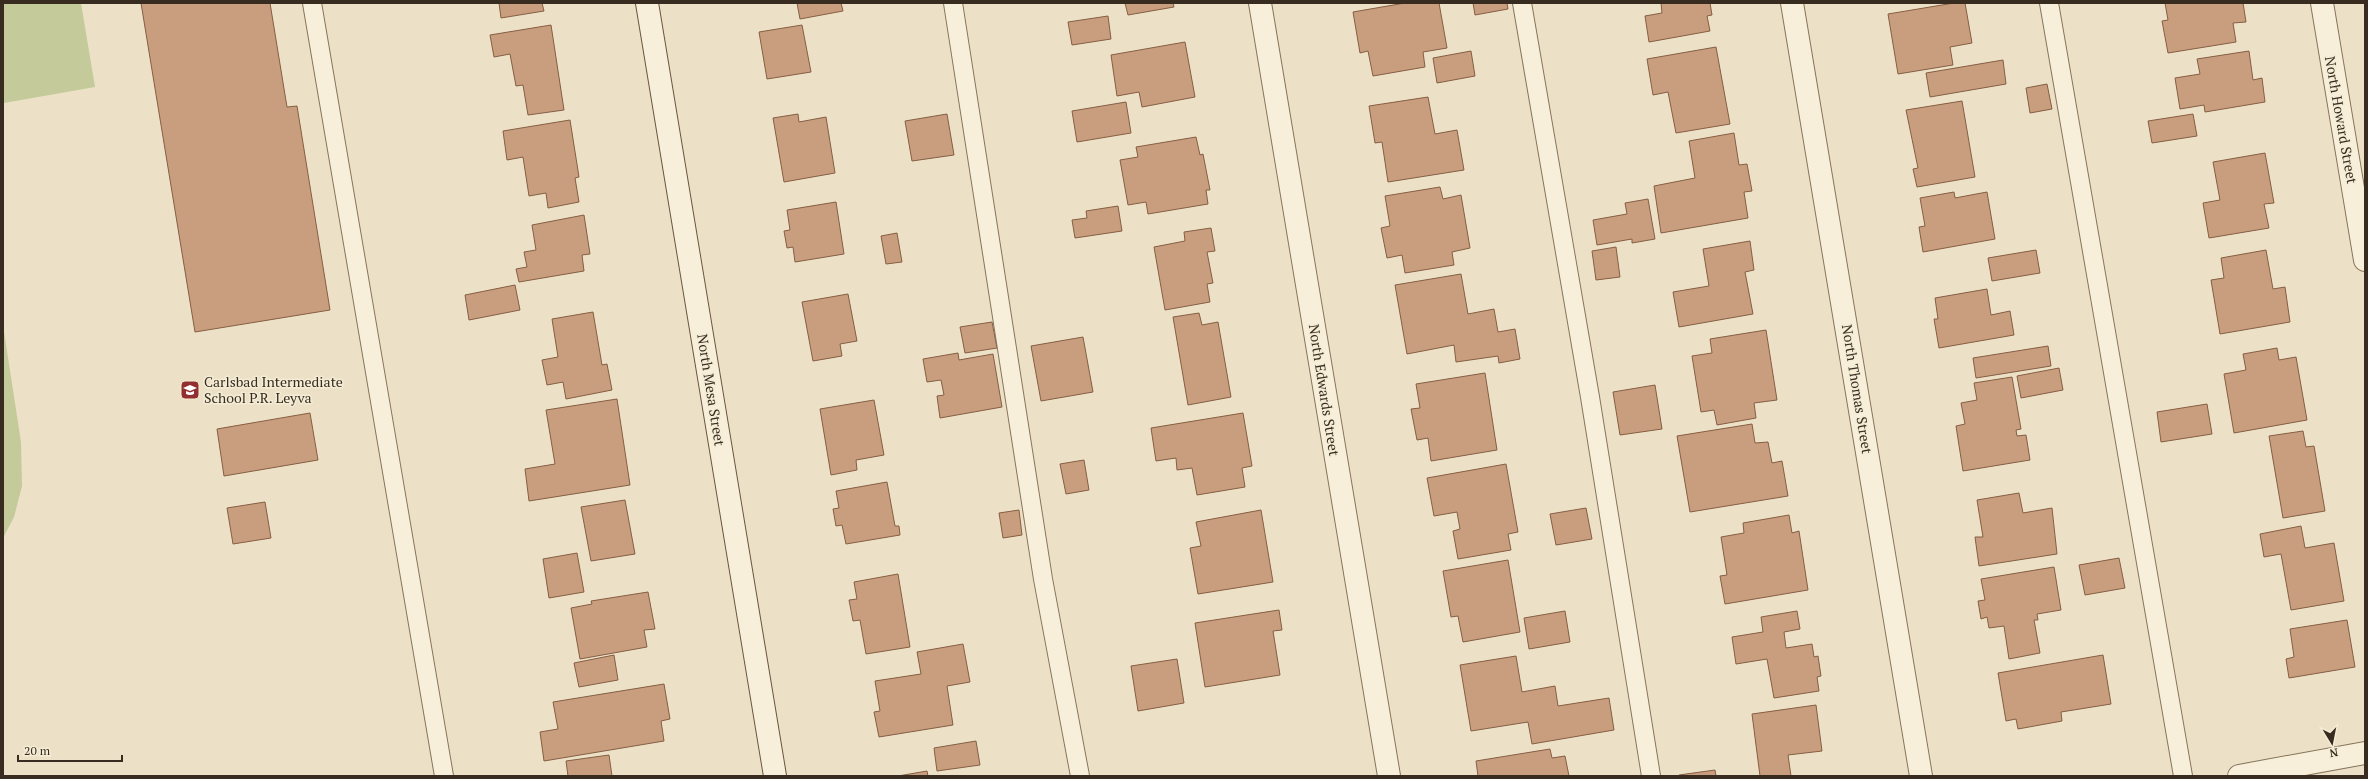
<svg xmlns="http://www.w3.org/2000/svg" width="2368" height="779" viewBox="0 0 2368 779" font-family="'PT Serif',serif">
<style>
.green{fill:#c4ca9a}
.building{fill:#c99e7e;stroke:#855e43}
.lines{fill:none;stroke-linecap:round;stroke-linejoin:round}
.lane-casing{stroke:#87745c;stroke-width:20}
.street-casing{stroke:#87745c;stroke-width:24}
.secondary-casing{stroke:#695540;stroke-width:24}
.lane{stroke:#f7efd9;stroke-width:18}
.street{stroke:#f7efd9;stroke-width:22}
.secondary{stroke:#f7efd9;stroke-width:22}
.labels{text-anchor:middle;stroke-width:3;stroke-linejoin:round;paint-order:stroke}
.street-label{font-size:14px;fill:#382c20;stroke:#f4ecd5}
.poi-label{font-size:14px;fill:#382c20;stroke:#f4ecd5;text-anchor:start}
</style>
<rect width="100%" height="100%" fill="#ece1c6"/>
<path class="green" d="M3,3H81L95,87L4,103Z
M3,325L21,442L22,486L14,517L3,538Z"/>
<path class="building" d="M141,3H270L287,107L297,106L330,310L195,332Z
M499,3H542L544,11L501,18Z
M797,3H841L843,11L800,19Z
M1125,3H1173L1174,7L1128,15Z
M1405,3H1439L1447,48L1423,52L1425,67L1373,76L1368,51L1360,53L1353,12Z
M1473,3H1507L1508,9L1475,15Z
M1661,3H1710L1712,15L1707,16L1710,31L1649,42L1645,16L1662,13Z
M1954,3H1965L1972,43L1950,47L1953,65L1898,74L1888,14Z
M2165,3H2243L2246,22L2233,23L2236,42L2168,53L2162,21L2168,20Z
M1108,16L1111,39L1072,45L1068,22Z
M551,25L564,110L528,115L523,85L516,86L510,54L494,57L490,35Z
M802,25L811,72L767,79L759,32Z
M1185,42L1195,97L1142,107L1139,92L1117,96L1111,55Z
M1716,47L1730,124L1676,133L1668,92L1653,95L1647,59Z
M1471,51L1475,76L1437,83L1433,58Z
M2249,51L2253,80L2262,78L2265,102L2205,112L2204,105L2180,109L2175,78L2200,74L2197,59Z
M2003,60L2006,84L1930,97L1926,73Z
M2047,84L2052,109L2030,113L2026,88Z
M1428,97L1435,134L1457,130L1464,170L1388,182L1382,142L1375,143L1369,106Z
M1962,101L1975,177L1917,187L1913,169L1918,168L1906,110Z
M1126,102L1131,133L1077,142L1072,111Z
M798,114L799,122L826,117L835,173L784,182L773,118Z
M947,114L954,155L912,161L905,121Z
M2193,114L2197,136L2152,143L2148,121Z
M570,120L579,177L575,178L579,202L548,208L546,193L529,196L523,157L507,160L503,131Z
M1734,133L1739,165L1747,164L1752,191L1744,192L1748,218L1661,233L1654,186L1695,178L1689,141Z
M1196,137L1200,155L1203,154L1210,190H1206L1208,204L1148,214L1146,202L1128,205L1120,160L1138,157L1136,147Z
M2265,153L2274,203L2264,204L2269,228L2209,238L2203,203L2220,200L2213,162Z
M1440,187L1443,199L1461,195L1470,248L1452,252L1454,265L1405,273L1402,255L1387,258L1381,228L1390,226L1385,196Z
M1954,192L1955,198L1987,192L1995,239L1923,252L1919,227L1925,226L1920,198Z
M1648,199L1655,239L1632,243V239L1597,245L1593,220L1627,214L1625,203Z
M836,202L844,254L795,262L793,247L787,248L784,231L790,230L787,210Z
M1118,206L1122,231L1075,238L1072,220L1087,218L1086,211Z
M584,215L590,254L582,255L584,271L519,282L516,269L527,267L524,252L536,250L532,225Z
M1211,228L1215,251L1207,252L1213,283L1207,284L1210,302L1165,310L1154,247L1185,241L1184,232Z
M897,233L902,262L886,264L881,236Z
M1750,241L1754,270L1745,272L1753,314L1679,327L1673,292L1709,286L1703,249Z
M1616,247L1620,277L1596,280L1592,251Z
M2036,250L2040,273L1992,281L1988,258Z
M2266,250L2273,289L2285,287L2290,322L2220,334L2211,280L2224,278L2221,258Z
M1461,274L1468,314L1494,309L1498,332L1515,329L1520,359L1499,363L1498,356L1456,362L1454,345L1407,354L1395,285Z
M515,285L520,310L469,320L465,295Z
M1987,289L1991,315L2010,311L2014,335L1939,348L1934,319H1938L1935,298Z
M848,294L857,341L840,344L842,356L813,361L802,302Z
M593,312L602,365L607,364L612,390L566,399L563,382L547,385L542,360L558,357L552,319Z
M1199,313L1202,325L1218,322L1231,397L1188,405L1173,317Z
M992,322L997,348L965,353L960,327Z
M1766,330L1777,400L1754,403L1756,418L1717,425L1714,410L1701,412L1692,356L1712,353L1710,339Z
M1083,337L1093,392L1041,401L1031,346Z
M2048,346L2051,366L1976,378L1973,358Z
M2277,348L2279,360L2296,357L2307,420L2234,433L2224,374L2246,370L2243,354Z
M958,353L959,360L993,354L1002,407L940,418L937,396L944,395L941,380L927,382L923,359Z
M2059,368L2063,390L2021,398L2017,376Z
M1485,373L1497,450L1431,461L1428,438L1417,440L1411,409L1420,408L1416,384Z
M2012,377L2021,429L2016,430L2017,436L2026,435L2030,460L1963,471L1956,426L1965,424L1961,403L1977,400L1974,383Z
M1655,385L1662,429L1620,435L1613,392Z
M617,399L630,485L529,501L525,469L555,464L546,410Z
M874,400L884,455L856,460L857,470L831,475L820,409Z
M2207,404L2212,434L2161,442L2157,412Z
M310,413L318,460L224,476L217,429Z
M1243,413L1252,466L1242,468L1245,487L1197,495L1192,468L1177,470L1176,458L1156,461L1151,428Z
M1752,424L1755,443L1768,442L1772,463L1782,461L1788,496L1690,512L1677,436Z
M2303,431L2306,447L2314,446L2325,511L2283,518L2269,436Z
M1084,460L1089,490L1066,494L1060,464Z
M1506,464L1518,532L1508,534L1511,550L1458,559L1453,531L1460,529L1457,512L1434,516L1427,478Z
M887,482L895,526H899L900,535L846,544L842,525L836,526L833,509L839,508L836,491Z
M2019,493L2023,513L2052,508L2057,554L1979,566L1975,537H1983L1977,500Z
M625,500L635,554L591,561L581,507Z
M265,502L271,538L233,544L227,508Z
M1586,508L1592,539L1556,545L1550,514Z
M1019,510L1022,535L1003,538L999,513Z
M1261,510L1273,582L1198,594L1190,548L1201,546L1196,522Z
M1789,515L1792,533L1799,531L1808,590L1725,604L1720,576L1727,575L1721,537L1744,533L1743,523Z
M2301,526L2305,548L2334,543L2344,601L2291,610L2281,554L2264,557L2260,534Z
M577,553L584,592L549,598L543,559Z
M2119,558L2125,588L2085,595L2079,565Z
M1508,560L1520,632L1463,642L1458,616L1451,617L1443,571Z
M2054,567L2061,610L2037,614L2038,620H2034L2040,653L2009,659L2004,626L1989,628L1987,617L1981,619L1978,601L1985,600L1981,579Z
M898,574L910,647L866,654L860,620L853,621L849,600L857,599L854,582Z
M648,592L655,629L644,630L647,647L580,659L571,608L592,604L591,601Z
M1279,610L1282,630L1273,631L1280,675L1205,687L1195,623Z
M1565,611L1570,642L1529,649L1524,618Z
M1797,611L1800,629L1784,632L1786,648L1812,644L1814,657L1818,656L1821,676L1817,677L1819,691L1774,698L1767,659L1736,664L1732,637L1763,632L1761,617Z
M2347,620L2355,667L2289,678L2286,659L2294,657L2290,629Z
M963,644L970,682L947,686L953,725L879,737L874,712L880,711L875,681L921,674L917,652Z
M614,655L618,680L579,687L574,663Z
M2103,655L2111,704L2061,712L2062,721L2018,729L2016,719L2006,721L1998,673Z
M1516,656L1522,692L1555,686L1558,706L1609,698L1614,730L1532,744L1528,722L1471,731L1460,665Z
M1177,659L1184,703L1138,711L1131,666Z
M664,684L670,719L661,721L664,741L544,761L540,732L558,729L553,702Z
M1816,705L1822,751L1788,755L1791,776H1760L1752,714Z
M976,741L980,765L937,771L934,748Z
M1550,749L1552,758L1565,756L1569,776H1478L1476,761Z
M609,755L612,776H568L566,761Z
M1715,770L1716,776H1679V775Z
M927,771L928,776H898Z"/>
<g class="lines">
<defs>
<path id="lane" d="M312,3L444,776
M953,3L1043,579L1080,776
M1522,3L1590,397L1651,776
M2049,3L2183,776"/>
<path id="street" d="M1260,3L1389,776
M1792,3L1921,776
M2322,3L2365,260
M2239,776L2365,753"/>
<path id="secondary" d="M647,3L775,776"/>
</defs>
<use href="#lane" class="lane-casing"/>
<use href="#street" class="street-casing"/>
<use href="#secondary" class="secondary-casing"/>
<use href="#lane" class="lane"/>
<use href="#street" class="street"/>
<use href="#secondary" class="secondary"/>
</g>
<defs>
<symbol id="school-square" viewBox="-11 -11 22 22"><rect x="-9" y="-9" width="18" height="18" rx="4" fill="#93302f" stroke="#f4ecd5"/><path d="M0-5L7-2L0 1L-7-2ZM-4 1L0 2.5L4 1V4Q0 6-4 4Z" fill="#fff"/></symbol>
</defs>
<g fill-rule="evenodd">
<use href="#school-square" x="179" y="379" width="22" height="22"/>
</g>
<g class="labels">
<g class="street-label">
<text transform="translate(2341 120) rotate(80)" y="5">North Howard Street</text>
<text transform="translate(1857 389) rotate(81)" y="5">North Thomas Street</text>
<text transform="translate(711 390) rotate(81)" y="5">North Mesa Street</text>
<text transform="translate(1324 390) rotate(81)" y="5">North Edwards Street</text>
</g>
<g class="poi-label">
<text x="204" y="387">Carlsbad Intermediate<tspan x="204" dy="16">School P.R. Leyva</tspan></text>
</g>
</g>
<rect width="2368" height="779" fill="none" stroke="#382c20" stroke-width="8"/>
<g transform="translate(2332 743) rotate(170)" stroke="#f4ecd5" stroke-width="3" paint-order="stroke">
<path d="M0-3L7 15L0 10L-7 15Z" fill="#382c20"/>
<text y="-6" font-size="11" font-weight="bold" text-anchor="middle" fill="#382c20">N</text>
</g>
<path d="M18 755v6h104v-6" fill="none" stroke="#382c20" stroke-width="2"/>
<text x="24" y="755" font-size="12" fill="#382c20" stroke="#f4ecd5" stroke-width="3" paint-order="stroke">20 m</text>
</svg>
